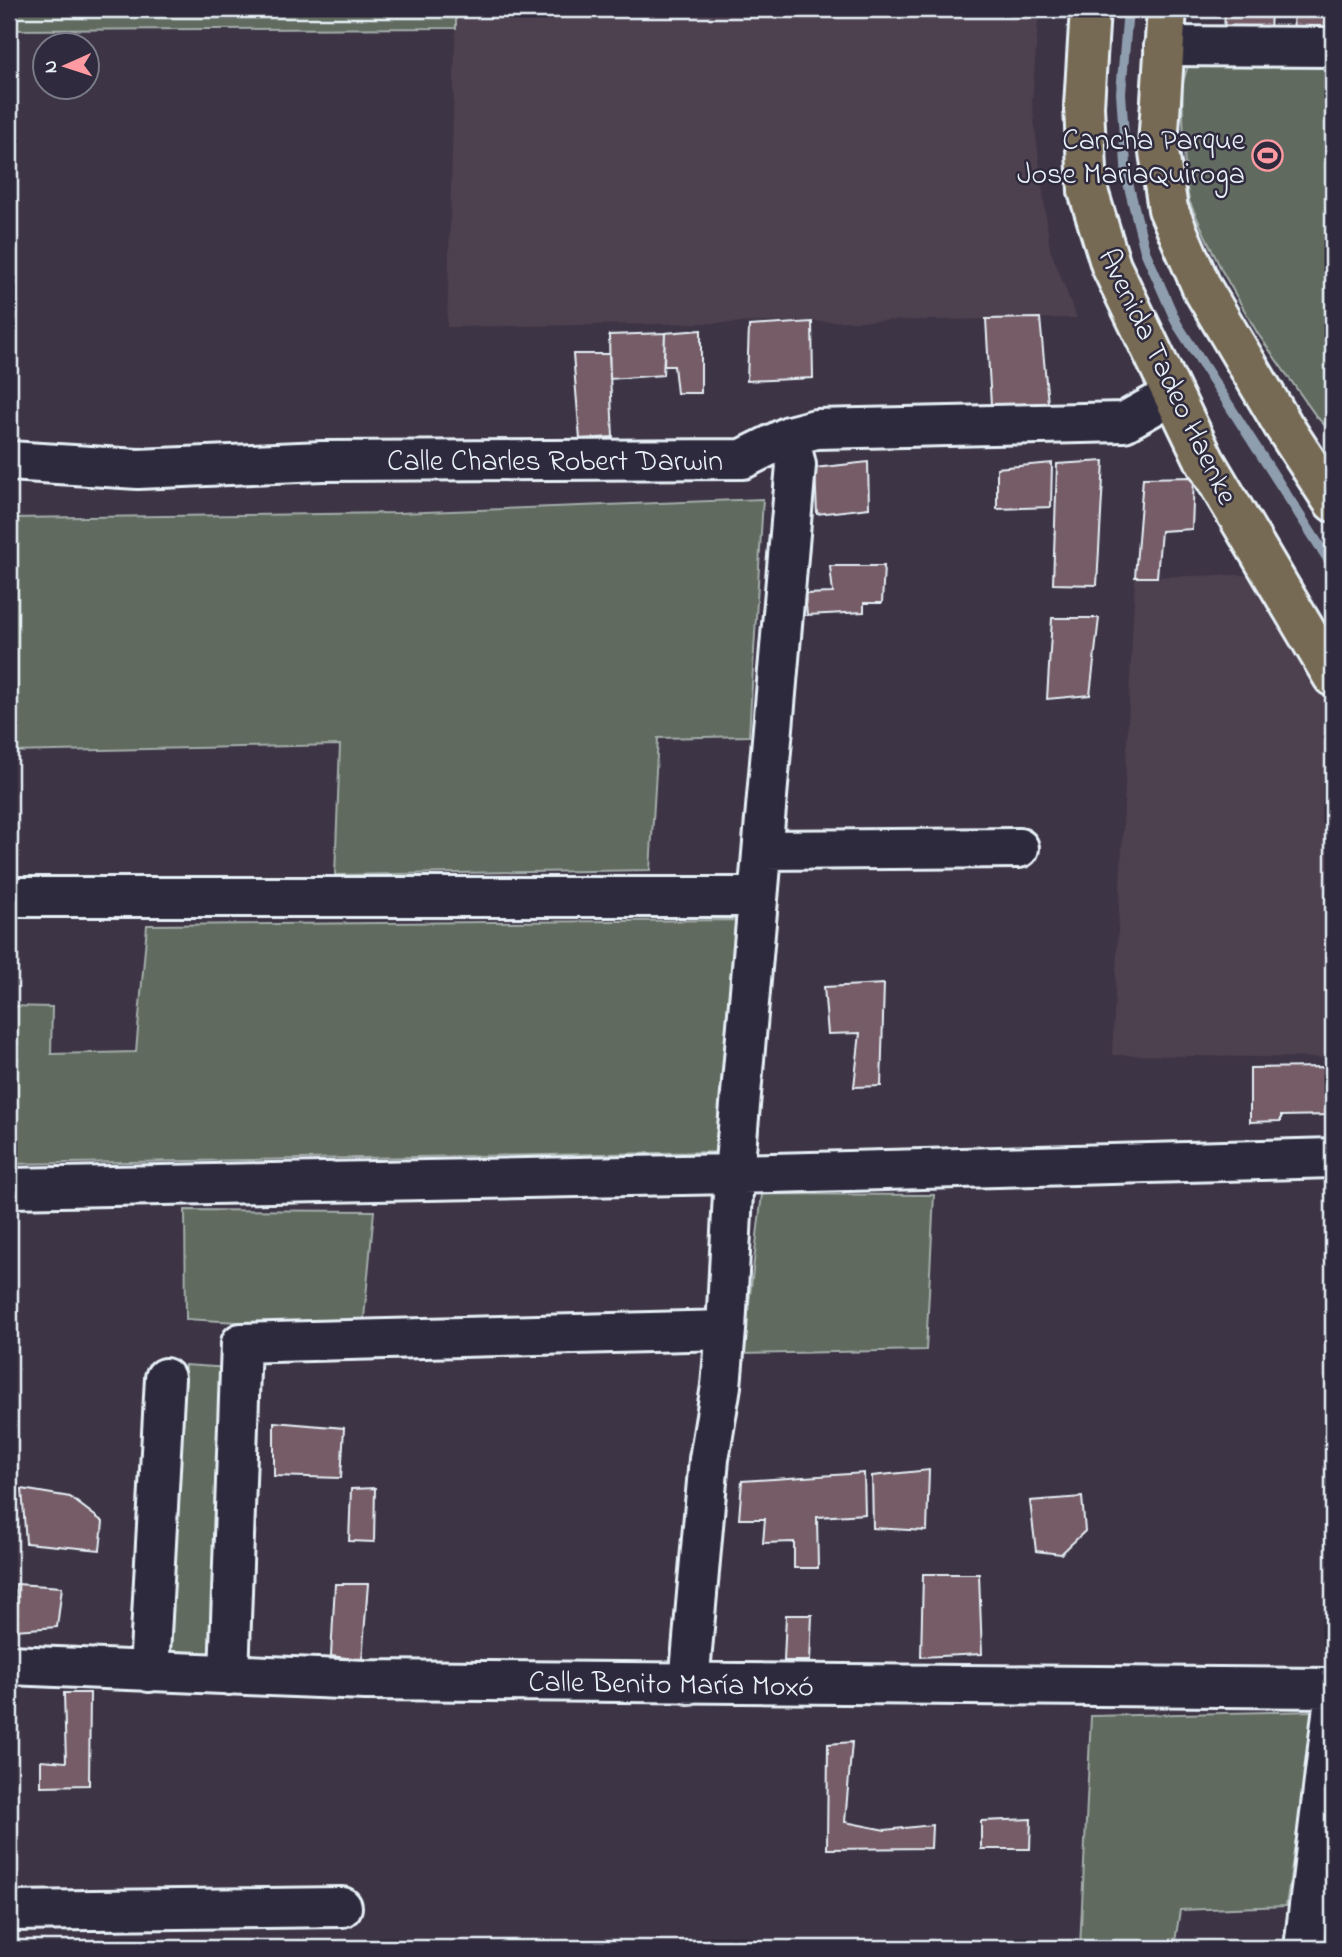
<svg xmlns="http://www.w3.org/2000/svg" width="1342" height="1957" viewBox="0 0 1342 1957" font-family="'Indie Flower',sans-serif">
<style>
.built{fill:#4e404f}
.green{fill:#616a5e;stroke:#a4aeab;stroke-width:2}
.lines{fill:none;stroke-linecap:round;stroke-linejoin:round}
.stream{stroke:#8f9eaf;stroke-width:10}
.building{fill:#745c66;stroke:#e8f1f8;stroke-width:2}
.minor-casing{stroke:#e8f1f8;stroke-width:44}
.major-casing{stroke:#e8f1f8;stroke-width:44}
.minor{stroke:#2f2a3d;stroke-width:38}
.major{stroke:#766a54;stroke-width:38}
.labels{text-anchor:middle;stroke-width:5;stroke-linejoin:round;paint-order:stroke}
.poi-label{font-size:30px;fill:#e8f1f8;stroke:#2f2a3d;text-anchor:end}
.street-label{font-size:30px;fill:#e8f1f8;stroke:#2f2a3d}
</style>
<rect width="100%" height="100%" fill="#3d3445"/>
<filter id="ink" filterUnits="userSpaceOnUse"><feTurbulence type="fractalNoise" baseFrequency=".0143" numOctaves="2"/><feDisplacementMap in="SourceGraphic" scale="14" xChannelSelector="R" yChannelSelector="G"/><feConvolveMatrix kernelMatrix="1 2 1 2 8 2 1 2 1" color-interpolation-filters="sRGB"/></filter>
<g filter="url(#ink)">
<path class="built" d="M456,9H1039L1032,103L1050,249L1077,318L447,327Z
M1246,575L1333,710V1058L1112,1055L1135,577Z"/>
<path class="green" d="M9,9H456V28L9,30Z
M1189,62L1333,63V434L1316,416L1258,334L1222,271L1189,201L1185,174L1182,85Z
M763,499L749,736L658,738L650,870L335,875L340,745L9,752V518L398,513Z
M736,920L715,1152L9,1164V1006L52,1007L51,1054L136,1052L147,925Z
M762,1194L934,1195L926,1350L743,1354Z
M185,1210L374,1211L363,1329L186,1319Z
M185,1365L229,1368L211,1656L167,1653Z
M1315,1711L1286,1906L1180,1910L1174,1948H1080L1091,1716Z"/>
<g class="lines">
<path class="stream" d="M1128,9L1121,93L1127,179L1145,251L1177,324L1333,567"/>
</g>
<path class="building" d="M1225,9H1271L1270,33L1224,34Z
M1293,9H1312V13L1333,12V35L1294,37Z
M1040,318L1048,403L991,405L986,319Z
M812,322L813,378L747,381L749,326Z
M701,330V393H677L674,366H664L665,333Z
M665,333L663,375L610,379L609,335Z
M573,354H609L613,437L580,439Z
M1104,461L1097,585L1053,584L1057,464Z
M868,462L869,508L817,514L815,468Z
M1052,463L1051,507L997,509V468Z
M1194,477L1192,529L1161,531L1157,577H1135L1143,478Z
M830,566H884L882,603H864V612L807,615L805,594L833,593Z
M1052,618H1099L1090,695L1047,699Z
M884,984L881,1086L854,1087L860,1033L828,1034L824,987Z
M1330,1067L1331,1115L1281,1116V1121L1250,1122V1068Z
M274,1422L344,1428L341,1478L274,1476Z
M929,1470L927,1531L873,1528L872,1476Z
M864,1473L865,1514L817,1517L818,1568H794V1542L763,1543L765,1519H739L742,1481Z
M375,1488L374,1542L349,1541L351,1489Z
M22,1489L70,1497L103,1522L100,1550L26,1543Z
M1082,1497L1085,1531L1061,1554L1036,1551L1030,1501Z
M923,1574H979L982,1654L921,1657Z
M16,1584L62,1587L57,1627L15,1630Z
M335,1584H368L362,1660L331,1656Z
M786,1615H812L810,1661H784Z
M64,1693H90L89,1785L41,1786V1760L66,1762Z
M852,1742L845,1822L885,1830L932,1825L931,1848L827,1849L828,1744Z
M1031,1819L1030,1849H981V1821Z
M1320,1868L1333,1871V1935L1318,1926Z"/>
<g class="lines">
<defs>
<path id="minor" d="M1164,46L1333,47
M9,461L138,469L323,461L743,459L789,436L816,429L1124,422L1172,395
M763,850L1019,848
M9,897H758
M9,1188L734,1174L1333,1158
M9,1665L365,1680L1333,1688
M149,1672L165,1378
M229,1675L241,1343L726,1330
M689,1684L709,1459L721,1386L726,1330L734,1174L796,465L789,436
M9,1911L342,1907
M1304,1948L1333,1706"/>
<path id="major" d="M1090,9L1084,106L1088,191L1111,266L1205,461L1333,677
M1167,9L1158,146L1168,209L1202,288L1283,425L1333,502"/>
</defs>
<use href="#minor" class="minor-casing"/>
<use href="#major" class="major-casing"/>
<use href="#minor" class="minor"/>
<use href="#major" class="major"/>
</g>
</g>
<defs>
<symbol id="stadium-ring" viewBox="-11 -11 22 22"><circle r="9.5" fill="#2f2a3d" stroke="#ff9aa2" stroke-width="1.5"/><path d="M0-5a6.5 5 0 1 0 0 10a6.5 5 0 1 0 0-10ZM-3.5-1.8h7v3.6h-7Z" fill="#ff9aa2"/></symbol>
</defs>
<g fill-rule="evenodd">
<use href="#stadium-ring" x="1250" y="138" width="35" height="35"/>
</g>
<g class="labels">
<g class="poi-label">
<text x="1245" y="149">Cancha Parque<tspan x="1245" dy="34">Jose MariaQuiroga</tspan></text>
</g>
<g class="street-label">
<text transform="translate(1169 376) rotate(64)" y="10">Avenida Tadeo Haenke</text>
<text x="555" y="470">Calle Charles Robert Darwin</text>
<text transform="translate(671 1683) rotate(1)" y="10">Calle Benito María Moxó</text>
</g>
</g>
<rect width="1342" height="1957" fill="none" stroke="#2f2a3d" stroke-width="35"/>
<rect x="18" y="18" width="1307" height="1922" fill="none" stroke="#e8f1f8" stroke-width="2.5" filter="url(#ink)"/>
<g transform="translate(66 66) rotate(267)"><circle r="33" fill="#2f2a3d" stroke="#797a88" stroke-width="2"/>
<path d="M0-5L12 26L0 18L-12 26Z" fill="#ff9aa2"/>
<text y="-10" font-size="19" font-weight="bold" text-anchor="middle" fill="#e8f1f8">N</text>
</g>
</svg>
